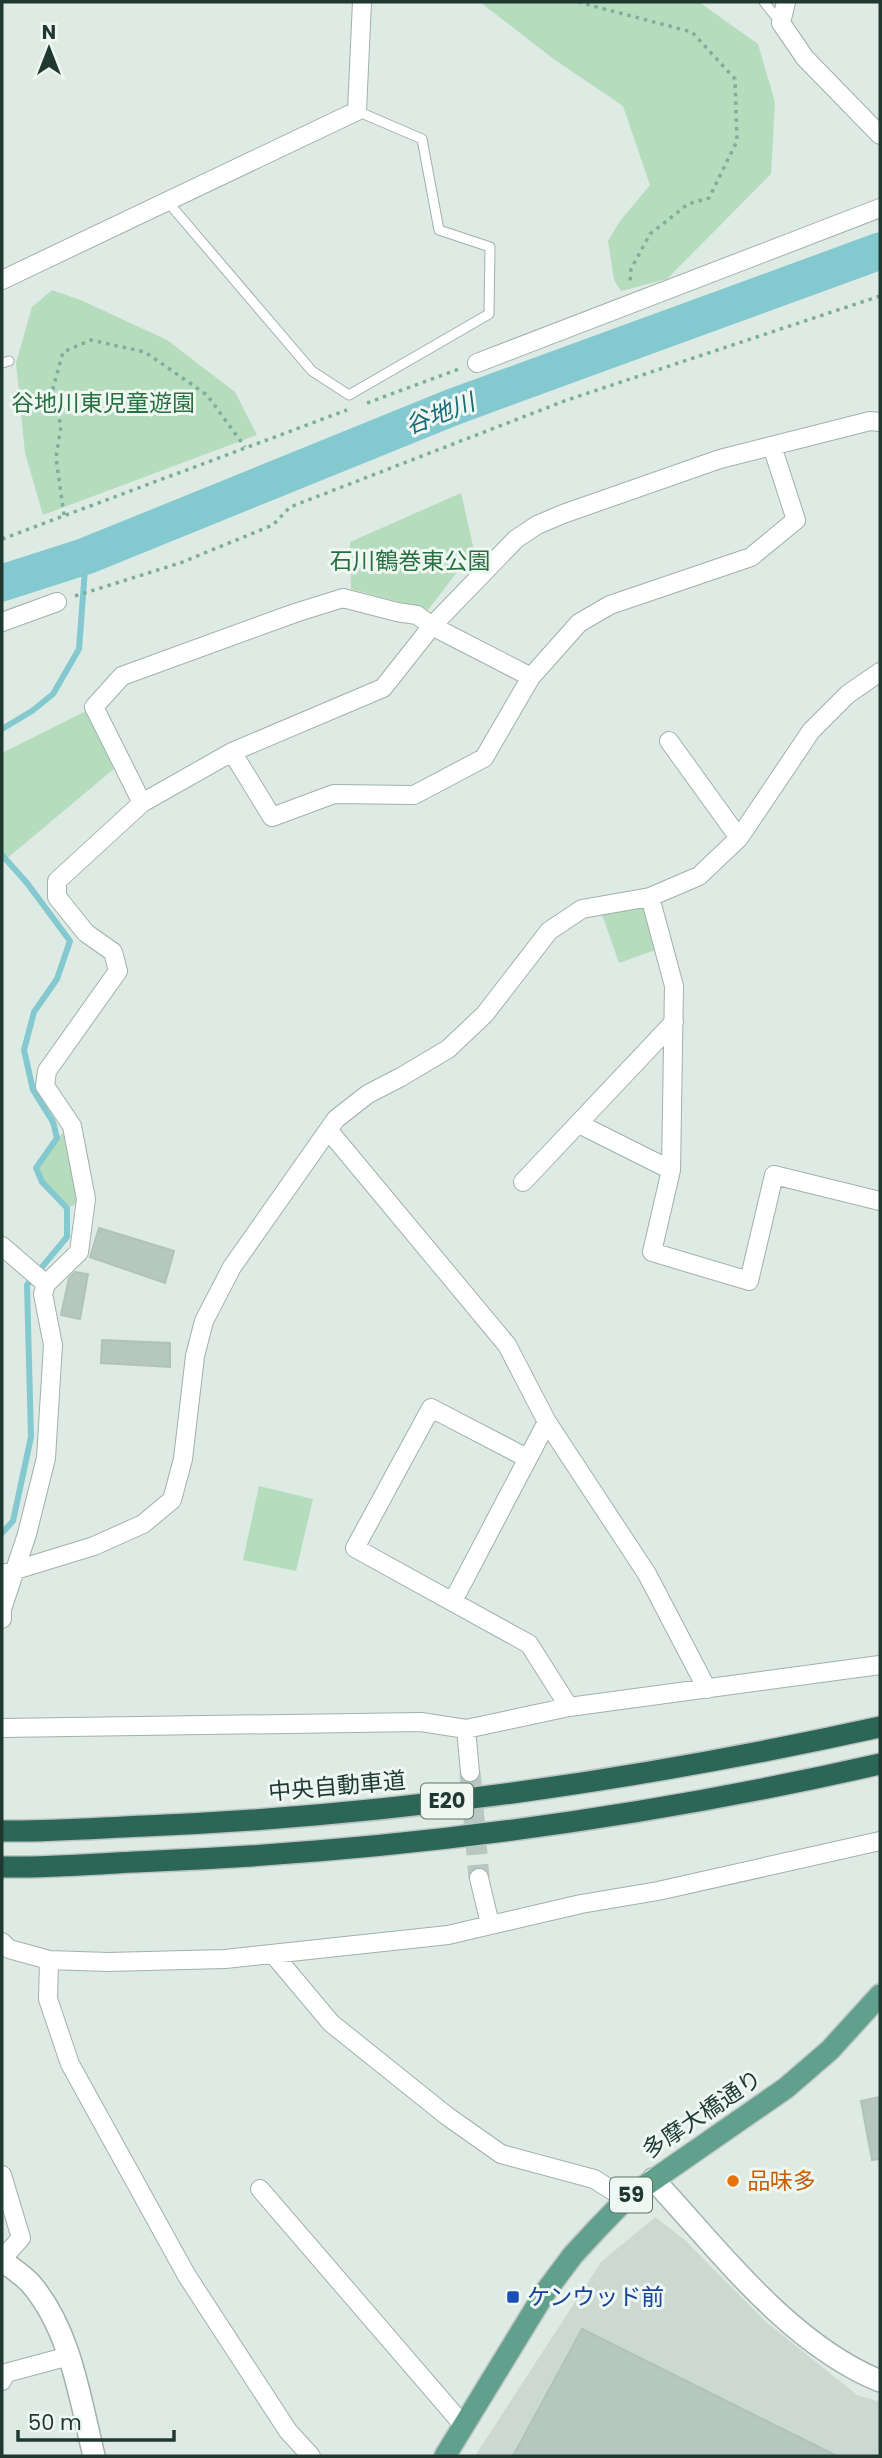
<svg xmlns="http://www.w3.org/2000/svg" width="882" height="2458" viewBox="0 0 882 2458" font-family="Poppins,'Noto Sans JP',sans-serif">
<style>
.built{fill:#ccd9d3}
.green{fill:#b6dcbe}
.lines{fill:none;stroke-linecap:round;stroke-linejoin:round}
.stream{stroke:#84c9d0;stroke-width:6}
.river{stroke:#84c9d0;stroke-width:37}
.building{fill:#b6c7bf;stroke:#b0c3ba;stroke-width:2}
.tertiary-tunnel{stroke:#b8c7c0;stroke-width:21;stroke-dasharray:21 10;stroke-linecap:butt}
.service-casing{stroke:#a1b1ab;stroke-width:11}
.minor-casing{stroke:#a1b1ab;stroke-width:20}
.tertiary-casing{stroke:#a1b1ab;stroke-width:24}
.primary-casing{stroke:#bcc4c1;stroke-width:24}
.motorway-casing{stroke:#bcc4c1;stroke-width:24}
.path{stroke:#7eae9c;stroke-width:3.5;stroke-dasharray:3.5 5;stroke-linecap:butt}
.service{stroke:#fff;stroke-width:9}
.minor{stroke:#fff;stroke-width:18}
.tertiary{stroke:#fff;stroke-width:21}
.primary{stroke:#61a08c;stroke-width:21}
.motorway{stroke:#2b6656;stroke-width:21}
.food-dot{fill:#e8710a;stroke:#eef7f2;stroke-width:2.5}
.transit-dot{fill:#1a4fb4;stroke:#eef7f2;stroke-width:2.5}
.labels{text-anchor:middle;stroke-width:6;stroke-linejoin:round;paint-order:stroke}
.shield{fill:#eef7f2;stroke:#5d726b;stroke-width:2}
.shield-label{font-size:21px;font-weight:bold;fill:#1f3931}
.park-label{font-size:23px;fill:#297040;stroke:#eef7f2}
.street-label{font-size:23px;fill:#1f3931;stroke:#eef7f2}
.food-label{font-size:23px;fill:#c56008;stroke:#eef7f2;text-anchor:start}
.transit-label{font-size:23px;fill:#164399;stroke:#eef7f2;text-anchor:start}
.water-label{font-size:24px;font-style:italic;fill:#196b75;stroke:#eef7f2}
</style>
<rect width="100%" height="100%" fill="#deeae4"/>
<path class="built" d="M655,2217L685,2240L765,2321L857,2395L880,2402V2456H475L601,2262Z"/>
<path class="green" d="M480,2H699L758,44L775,102L771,174L667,279L621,291L614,280L608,241L620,221L650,185L623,106L555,60Z
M52,290L83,301L167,340L235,392L257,435L43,515L25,453L16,363L32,307Z
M461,493L474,550L428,610L351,589L350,542Z
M94,707L121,763L5,860L2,855V753Z
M650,897L664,947L619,963L599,906Z
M72,1126L86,1199L67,1208L42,1182L36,1168L57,1138Z
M259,1486L313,1499L296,1571L243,1560Z"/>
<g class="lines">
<path class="stream" d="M2,729L32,711L53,694L79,649L86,556
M2,855L27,883L70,941L57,979L34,1012L24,1050L33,1090L53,1122L57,1138L36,1168L42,1182L67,1208V1237L27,1285L31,1437L13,1521L2,1533"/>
<path class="river" d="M2,583L86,556L453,407L880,251"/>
</g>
<path class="building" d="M99,1228L174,1251L165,1283L90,1257Z
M75,1272L88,1274L80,1319L61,1315L69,1278Z
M102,1340L170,1343V1367L101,1363Z
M880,2097V2159L872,2160L861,2101Z
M582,2329L837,2456H513Z"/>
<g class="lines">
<path class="tertiary-tunnel" d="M470,1772L479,1878"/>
<defs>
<path id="service" d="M764,2L780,22
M167,201L312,371L349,395L489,314L490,247L439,230L422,139L357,111
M2,363L9,361"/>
<path id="minor" d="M786,2L781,23L805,58L880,135
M2,280L357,111L362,2
M477,363L880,208
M2,622L57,602
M669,741L739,838
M232,752L272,817L334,794L414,795L484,758L531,677L579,623L610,605L751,557L796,520L772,446
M142,803L94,707L122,676L295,613L343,598L397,612L417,615L432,626L531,677
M650,897L674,986L671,1170L652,1252L749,1281L774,1175L880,1201
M579,1124L671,1170
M329,1131L507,1345L547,1422L647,1574L707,1689
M523,1182L674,1022
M2,1246L46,1284
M527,1458L431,1408L355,1548L529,1644L569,1707
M6,1573L94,1546L143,1524L172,1500L183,1459L195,1356L204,1321L232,1267L336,1119L368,1094L401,1077L448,1049L485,1014L549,931L582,909L650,897L699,876L739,838L811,731L848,694L880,672
M453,1601L547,1422
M2,1619V1609L27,1534L46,1458L53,1345L43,1294L46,1284L79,1252L86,1199L72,1126L45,1086L47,1071L118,971L113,952L86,933L57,897V881L142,803L232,752L383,688L432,626L516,539L537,525L563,514L720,459L870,421L880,422
M2,1728L421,1722L466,1729L569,1707L880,1665
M466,1729L470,1772
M479,1878L490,1924
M2,1942L9,1949L49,1960L108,1962L225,1959L448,1935L581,1904L658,1891L880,1841
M274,1955L331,2023L447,2116L501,2154L594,2179L626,2199
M49,1960L48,1999L70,2064L187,2276L288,2431L311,2456
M2,2175L21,2238L2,2259
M260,2189L464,2426
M2,2381L6,2373L69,2356"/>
<path id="tertiary" d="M653,2179C719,2250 789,2344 880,2381
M2,2260C11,2268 23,2275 31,2284C71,2331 80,2399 94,2456"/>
<path id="primary" d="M445,2456L546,2291L573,2255L597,2229L626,2199L786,2088L830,2050L880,1995"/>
<path id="motorway" d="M2,1831C49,1832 97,1828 145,1826C392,1816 639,1780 880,1727
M2,1867C53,1868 104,1863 156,1861C399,1851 643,1818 880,1764"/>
</defs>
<use href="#service" class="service-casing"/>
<use href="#minor" class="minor-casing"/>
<use href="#tertiary" class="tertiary-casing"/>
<use href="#primary" class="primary-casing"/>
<use href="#motorway" class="motorway-casing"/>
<path class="path" d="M578,2L692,32L735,79L737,141L709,198L688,204L650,234L631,269L630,283
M367,403L459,369
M64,515L56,458L61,426L52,392L63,352L91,340L145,352L207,395L245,447
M2,539L347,410
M75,596L180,563L273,525L290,507L567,400L880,296"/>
<use href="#service" class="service"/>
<use href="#minor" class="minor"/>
<use href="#tertiary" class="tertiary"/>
<use href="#primary" class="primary"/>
<use href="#motorway" class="motorway"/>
</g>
<circle class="food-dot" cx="733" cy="2181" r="7"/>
<rect class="transit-dot" x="506" y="2290" width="14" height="14" rx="3.5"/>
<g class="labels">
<g class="shield">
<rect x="421" y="1783.5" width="52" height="35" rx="5"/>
<rect x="610" y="2177.5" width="42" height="35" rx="5"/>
</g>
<g class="shield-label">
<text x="447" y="1808">E20</text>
<text x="631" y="2202">59</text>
</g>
<g class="park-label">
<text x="103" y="411">谷地川東児童遊園</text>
<text x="410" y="569">石川鶴巻東公園</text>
</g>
<g class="street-label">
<text transform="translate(337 1786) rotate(-5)" y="8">中央自動車道</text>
<text transform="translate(702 2114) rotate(-34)" y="8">多摩大橋通り</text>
</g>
<g class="food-label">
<text x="747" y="2189">品味多</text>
</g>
<g class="transit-label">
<text x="527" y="2305">ケンウッド前</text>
</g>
<g class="water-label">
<text transform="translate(440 414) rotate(-21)" y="8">谷地川</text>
</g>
</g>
<rect width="882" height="2458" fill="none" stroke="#1f3931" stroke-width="7"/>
<g transform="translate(49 49)" stroke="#eef7f2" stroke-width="5" paint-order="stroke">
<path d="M0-5L12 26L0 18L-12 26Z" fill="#1f3931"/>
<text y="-10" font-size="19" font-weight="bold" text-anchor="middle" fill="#1f3931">N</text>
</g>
<path d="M18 2430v10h156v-10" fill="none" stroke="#1f3931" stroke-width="3.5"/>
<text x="28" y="2430" font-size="21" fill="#1f3931" stroke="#eef7f2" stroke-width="5" paint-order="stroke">50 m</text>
</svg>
